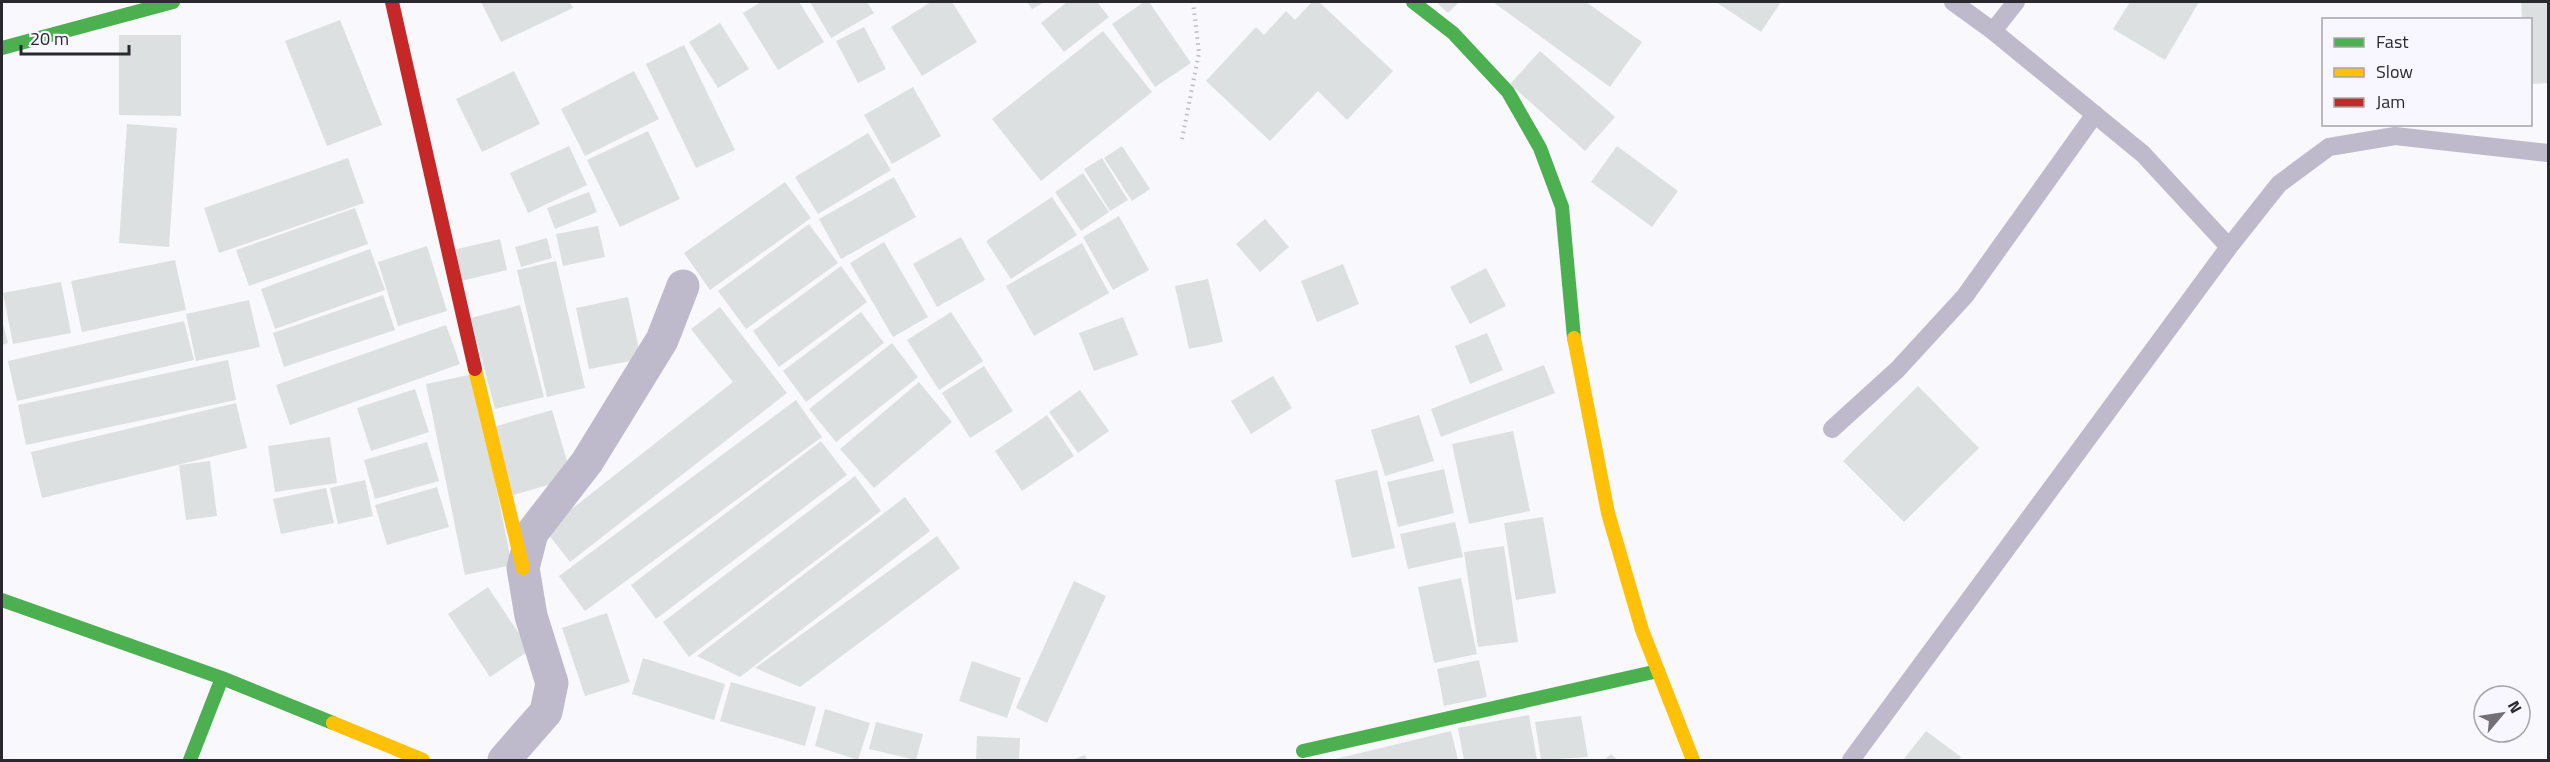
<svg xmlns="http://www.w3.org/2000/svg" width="2550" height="762" viewBox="0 0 2550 762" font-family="'Titillium Web',sans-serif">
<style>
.building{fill:#dde0e1}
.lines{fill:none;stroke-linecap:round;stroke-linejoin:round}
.path{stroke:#bebbc5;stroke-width:4;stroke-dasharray:1.5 4.5;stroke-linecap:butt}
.lane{stroke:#bebacb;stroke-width:18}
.street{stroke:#bebacb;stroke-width:33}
.fast{stroke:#4caf50;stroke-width:14}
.slow{stroke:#ffc107;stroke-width:14}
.jam{stroke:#c62828;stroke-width:14}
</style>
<rect width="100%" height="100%" fill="#f9f8fc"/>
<path class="building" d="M481,2H570L573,8L501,42Z
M761,2H799L824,42L778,70L743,13Z
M810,2H867L874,13L831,38Z
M931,2H952L977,42L922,76L891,27Z
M1027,2H1045L1032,9Z
M1067,2H1097L1109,17L1064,52L1041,23Z
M1144,2H1149L1191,63L1155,87L1112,24Z
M1312,2H1319L1393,71L1347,120L1318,91L1270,141L1206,81L1256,27L1264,35L1286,11L1295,20Z
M1436,2H1459L1448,13Z
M1493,2H1586L1642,42L1610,87Z
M1716,2H1781L1761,32Z
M2130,2H2199L2165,60L2113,29Z
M2521,2H2548V83L2530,84V20H2522Z
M340,20L382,125L327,146L285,41Z
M720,23L749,69L718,88L689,42Z
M864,27L886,69L858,83L836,41Z
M1103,31L1152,92L1041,181L992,119Z
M119,35H181V116L119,115Z
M684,45L735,150L696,168L646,64Z
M1540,51L1615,117L1585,151L1510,84Z
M514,71L540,124L482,152L456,99Z
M634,71L659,119L585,156L561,109Z
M913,87L941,136L892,164L864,115Z
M127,124L177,128L169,247L119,243Z
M648,131L680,199L620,227L587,160Z
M868,133L891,170L818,214L795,177Z
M569,146L587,185L528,213L510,173Z
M1122,146L1150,189L1132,201L1104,158Z
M1617,146L1678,191L1652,227L1591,182Z
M348,158L364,203L219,253L204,208Z
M1102,158L1128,200L1110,211L1084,169Z
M1083,173L1109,212L1081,231L1055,192Z
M894,177L916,217L841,259L819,219Z
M785,182L811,218L710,290L684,253Z
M589,192L597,212L555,229L547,208Z
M1052,197L1077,235L1011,279L986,241Z
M355,208L368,244L249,286L236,250Z
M1119,216L1149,270L1113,290L1083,237Z
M1265,219L1289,247L1260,272L1236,244Z
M809,224L838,263L746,329L718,291Z
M598,226L605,257L563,266L556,234Z
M961,237L985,280L937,307L913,264Z
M547,238L552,258L521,267L515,247Z
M500,239L507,270L457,282L449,251Z
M884,242L928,317L893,337L850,263Z
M1082,243L1109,293L1034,336L1006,286Z
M427,246L447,311L398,326L378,262Z
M370,249L385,290L275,329L261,289Z
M175,260L186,310L82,332L71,281Z
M556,261L585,388L547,397L517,270Z
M1343,264L1359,304L1317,322L1301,281Z
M841,266L867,302L779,367L753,331Z
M1486,268L1506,306L1470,324L1450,287Z
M1208,279L1223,342L1189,349L1175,286Z
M61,282L71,333L13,344L3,293Z
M383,295L395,330L284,367L273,333Z
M628,297L641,359L589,369L576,308Z
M249,300L260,347L196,361L186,314Z
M520,305L544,397L495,409L471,318Z
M720,307L787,393L570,562L545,530L733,382L691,329Z
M861,312L884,343L806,402L783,371Z
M951,312L983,361L939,390L907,340Z
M1123,317L1138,355L1094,371L1079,333Z
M2,320L8,343L2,345Z
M184,321L194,360L17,401L8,361Z
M446,325L460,364L290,425L276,385Z
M1487,333L1503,370L1470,384L1455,346Z
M892,343L918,377L836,442L809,409Z
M228,360L236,400L26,445L18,405Z
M1544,365L1555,393L1441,437L1431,409Z
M984,366L1013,411L970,438L942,393Z
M473,374L512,565L465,575L426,384Z
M1273,376L1292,408L1251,434L1231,401Z
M919,382L952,422L874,488L840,449Z
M1918,386L1979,448L1904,522L1843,461Z
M415,389L429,432L371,451L357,408Z
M1080,390L1109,431L1078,453L1049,412Z
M796,400L822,437L585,611L559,576Z
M236,403L247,448L42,498L31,452Z
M552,410L572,478L510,496L490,428Z
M1047,415L1074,456L1022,491L995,451Z
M1419,415L1434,461L1385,476L1371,430Z
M1513,431L1530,511L1469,524L1452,444Z
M330,437L337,483L275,492L268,446Z
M821,441L847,475L656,619L631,585Z
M427,442L439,481L375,499L364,460Z
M210,461L217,516L186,520L179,465Z
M1444,469L1454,513L1398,527L1387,482Z
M1377,470L1395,548L1352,558L1335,480Z
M855,476L881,511L689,657L663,622Z
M365,480L373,516L338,524L330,488Z
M437,487L449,527L387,545L375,505Z
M326,488L334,523L281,534L273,499Z
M905,497L930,531L740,677L697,656Z
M1543,517L1556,593L1516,600L1504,523Z
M1455,522L1463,557L1408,569L1400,534Z
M937,536L960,568L800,687L755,668Z
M1504,546L1518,642L1478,647L1464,552Z
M1461,578L1477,654L1434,663L1418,587Z
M1074,581L1106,596L1047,723L1016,708Z
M488,587L530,650L490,677L448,614Z
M607,613L630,682L585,696L562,628Z
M643,658L725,684L714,720L632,694Z
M1479,660L1487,697L1444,706L1437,669Z
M972,661L1021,678L1007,718L959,701Z
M731,682L816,707L805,746L720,721Z
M825,709L870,723L858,760L815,746Z
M1529,715L1537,760H1464L1458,728Z
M1581,716L1588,757L1541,760L1535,722Z
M876,722L923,734L916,760L869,749Z
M1451,731L1458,760H1331Z
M1926,731L1961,757L1958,760H1903Z
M977,736L1020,738L1019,760H976Z
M1611,754L1618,760H1604Z
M1085,755L1087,760H1072Z"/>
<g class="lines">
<path class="path" d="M1182,139L1199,53L1193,2"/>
<path class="lane" d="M1953,2L1993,31L2143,154L2229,247
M1993,31L2016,2
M1832,429L1897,370L1965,296L2095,114
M1851,760L2229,247L2279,184L2329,147L2395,136L2548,153"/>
<path class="street" d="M504,760L546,712L552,683L531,616L523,568L532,533L587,462L662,340L683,286"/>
<path class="fast" d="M1413,2L1453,33L1508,92L1540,148L1562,207L1574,338
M2,48L173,2
M2,600L222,678L333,723
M1303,751L1658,671
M190,760L222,678"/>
<path class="slow" d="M1574,338L1608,513L1642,630L1693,760
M475,369L523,568
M333,723L423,760"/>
<path class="jam" d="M392,2L475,369"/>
</g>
<rect width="2550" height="762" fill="none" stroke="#2b2930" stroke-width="6"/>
<rect x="2322" y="18" width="210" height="108" fill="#f8f6fe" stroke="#a6a4ac" stroke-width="1.5"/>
<rect x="2334" y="38" width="30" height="9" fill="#4caf50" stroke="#a6a4ac" stroke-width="1.5"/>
<text x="2376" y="48" font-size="18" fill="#2b2930">Fast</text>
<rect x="2334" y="68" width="30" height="9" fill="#ffc107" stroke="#a6a4ac" stroke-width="1.5"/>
<text x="2376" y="78" font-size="18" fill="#2b2930">Slow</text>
<rect x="2334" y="98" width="30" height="9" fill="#c62828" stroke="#a6a4ac" stroke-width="1.5"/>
<text x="2376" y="108" font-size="18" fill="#2b2930">Jam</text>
<g transform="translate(2502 714) rotate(61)"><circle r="28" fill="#f8f6fe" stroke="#a6a4ac" stroke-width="1.5"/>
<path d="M0-4.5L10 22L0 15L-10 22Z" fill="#737177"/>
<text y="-9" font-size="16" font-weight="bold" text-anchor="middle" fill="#2b2930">N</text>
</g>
<path d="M21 45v9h108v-9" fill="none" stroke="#2b2930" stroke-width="3"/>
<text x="30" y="45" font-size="18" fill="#2b2930" stroke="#f8f6fe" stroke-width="4.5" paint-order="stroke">20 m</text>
</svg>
